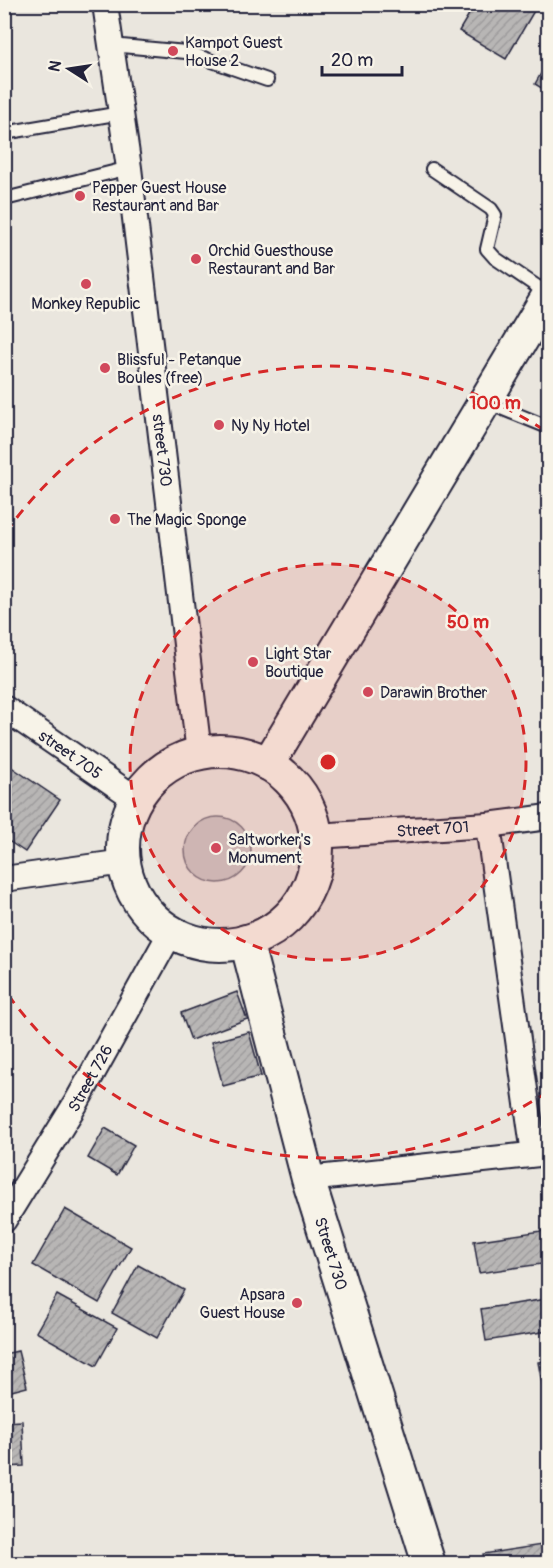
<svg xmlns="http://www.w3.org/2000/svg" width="553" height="1568" viewBox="0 0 553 1568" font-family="Pangolin,sans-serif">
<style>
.green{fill:#cdc9c6;stroke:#787680;stroke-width:1.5}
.building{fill:url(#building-hatch);stroke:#22223b;stroke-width:1.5}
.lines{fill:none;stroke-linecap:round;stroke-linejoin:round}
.service-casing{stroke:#22223b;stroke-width:16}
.minor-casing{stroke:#22223b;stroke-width:28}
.tertiary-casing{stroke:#22223b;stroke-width:36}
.service{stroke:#f7f3e8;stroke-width:12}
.minor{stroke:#f7f3e8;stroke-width:24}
.tertiary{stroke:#f7f3e8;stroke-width:32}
.ring{fill:none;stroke:#d62828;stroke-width:3;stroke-dasharray:10 8}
.poi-dot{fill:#d1495b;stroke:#f7f3e8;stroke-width:2}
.labels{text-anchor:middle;stroke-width:5;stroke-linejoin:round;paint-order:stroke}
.poi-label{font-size:16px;fill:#22223b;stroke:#f7f3e8;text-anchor:start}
.street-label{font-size:16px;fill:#22223b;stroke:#f7f3e8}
.centre{fill:#d62828;stroke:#f7f3e8;stroke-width:3}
.ring-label{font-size:18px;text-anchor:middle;font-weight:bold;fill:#d62828;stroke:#f7f3e8;stroke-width:5;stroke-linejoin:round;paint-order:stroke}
</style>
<defs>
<pattern id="building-hatch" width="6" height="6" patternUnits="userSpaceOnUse" patternTransform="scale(1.5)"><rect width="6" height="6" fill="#b8b6b5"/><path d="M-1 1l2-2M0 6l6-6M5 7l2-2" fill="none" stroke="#9e9c9d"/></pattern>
</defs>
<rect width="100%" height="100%" fill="#eae6de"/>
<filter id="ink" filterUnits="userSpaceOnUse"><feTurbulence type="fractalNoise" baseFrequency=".0167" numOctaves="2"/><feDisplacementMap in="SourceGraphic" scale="12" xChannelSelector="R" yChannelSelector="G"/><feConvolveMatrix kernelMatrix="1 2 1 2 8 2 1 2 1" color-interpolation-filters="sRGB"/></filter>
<g filter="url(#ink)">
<path class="green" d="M185 850a33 33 0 1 1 66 0a33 33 0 1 1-66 0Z"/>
<path class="building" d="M475,4H538L506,59L459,31Z
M548,61V92L535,84Z
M4,762L60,800L25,852L10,842L4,844Z
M237,992L247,1019L191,1040L181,1013Z
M249,1032L261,1076L223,1086L211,1042Z
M105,1128L134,1145L117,1175L88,1158Z
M65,1209L131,1247L99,1303L33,1265Z
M548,1230V1331L486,1341L481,1309L546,1299L541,1264L479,1273L474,1241Z
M138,1265L184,1290L157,1338L112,1313Z
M57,1295L117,1328L96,1366L36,1332Z
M18,1351L27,1387L4,1393V1354Z
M548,1360V1415L538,1362Z
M22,1421L24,1466L4,1467V1422Z
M548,1544V1564H485L483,1554Z"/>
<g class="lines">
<defs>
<path id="service" d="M111,45L186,52L267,80
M4,133L121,113
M432,169L491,209L495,215L487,249L495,258L548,294
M5,199L129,168
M486,402L548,427"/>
<g id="minor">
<path id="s1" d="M105,4L129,168L199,753"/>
<path id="s2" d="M4,708L136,799"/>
<path d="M488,825L534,1154"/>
<path id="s3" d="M316,836L488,825L548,817"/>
<path d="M4,879L124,862"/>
<path d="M308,1179L548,1153"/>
<path id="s4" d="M4,1220L76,1103L171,932"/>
</g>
<g id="tertiary">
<circle cx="220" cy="848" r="97"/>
<path d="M268,764L548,296"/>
<path id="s5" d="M246,941L308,1179L429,1564"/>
</g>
</defs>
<use href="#service" class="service-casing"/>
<use href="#minor" class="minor-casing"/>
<use href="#tertiary" class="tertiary-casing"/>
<use href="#service" class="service"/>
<use href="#minor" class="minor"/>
<use href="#tertiary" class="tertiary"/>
</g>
</g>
<circle cx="328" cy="762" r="198" fill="#d62828" fill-opacity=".12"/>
<g class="ring">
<circle cx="328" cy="762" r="198"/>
<path d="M547 1092A396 396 0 0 1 6 992M6 532A396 396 0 0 1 547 432"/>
</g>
<g class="poi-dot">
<circle cx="173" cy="51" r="6"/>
<circle cx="80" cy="196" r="6"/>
<circle cx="196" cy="259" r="6"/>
<circle cx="86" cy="284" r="6"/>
<circle cx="105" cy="368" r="6"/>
<circle cx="219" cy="425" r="6"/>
<circle cx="115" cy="519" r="6"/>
<circle cx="253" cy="662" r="6"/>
<circle cx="368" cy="692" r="6"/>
<circle cx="216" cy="848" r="6"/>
<circle cx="297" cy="1303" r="6"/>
</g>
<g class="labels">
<g class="poi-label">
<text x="185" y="48">Kampot Guest<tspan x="185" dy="18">House 2</tspan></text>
<text x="92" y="193">Pepper Guest House<tspan x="92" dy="18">Restaurant and Bar</tspan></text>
<text x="208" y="256">Orchid Guesthouse<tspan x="208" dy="18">Restaurant and Bar</tspan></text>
<text x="86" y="309" text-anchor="middle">Monkey Republic</text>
<text x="117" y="365">Blissful - Petanque<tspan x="117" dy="18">Boules (free)</tspan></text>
<text x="231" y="431">Ny Ny Hotel</text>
<text x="127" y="525">The Magic Sponge</text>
<text x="265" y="659">Light Star<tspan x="265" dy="18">Boutique</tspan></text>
<text x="380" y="698">Darawin Brother</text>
<text x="228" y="845">Saltworker's<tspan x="228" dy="18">Monument</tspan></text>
<text x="285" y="1300" text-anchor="end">Apsara<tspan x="285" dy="18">Guest House</tspan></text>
</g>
<g class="street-label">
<text dy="6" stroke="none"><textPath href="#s1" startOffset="450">street 730</textPath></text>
<text dy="6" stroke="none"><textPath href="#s2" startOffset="81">street 705</textPath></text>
<text dy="6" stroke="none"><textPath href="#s3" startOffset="117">Street 701</textPath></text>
<text dy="6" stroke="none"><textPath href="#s4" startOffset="166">Street 726</textPath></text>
<text dy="6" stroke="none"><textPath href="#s5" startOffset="324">Street 730</textPath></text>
</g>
</g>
<circle cx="328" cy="762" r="9" class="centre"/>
<g class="ring-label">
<text x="495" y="409">100 m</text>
<text x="468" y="628">50 m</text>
</g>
<rect width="553" height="1568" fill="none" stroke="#f7f3e8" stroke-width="24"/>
<rect x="12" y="12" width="529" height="1544" fill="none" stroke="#22223b" stroke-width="2" filter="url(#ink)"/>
<g transform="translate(69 69) rotate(282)" stroke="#f7f3e8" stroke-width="4.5" paint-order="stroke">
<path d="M0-4.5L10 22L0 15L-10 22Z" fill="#22223b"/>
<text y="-9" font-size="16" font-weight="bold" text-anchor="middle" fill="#22223b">N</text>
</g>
<path d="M322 66v9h80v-9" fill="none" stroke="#22223b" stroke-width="3"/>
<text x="331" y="66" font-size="18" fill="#22223b" stroke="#f7f3e8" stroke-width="4.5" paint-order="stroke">20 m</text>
</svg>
